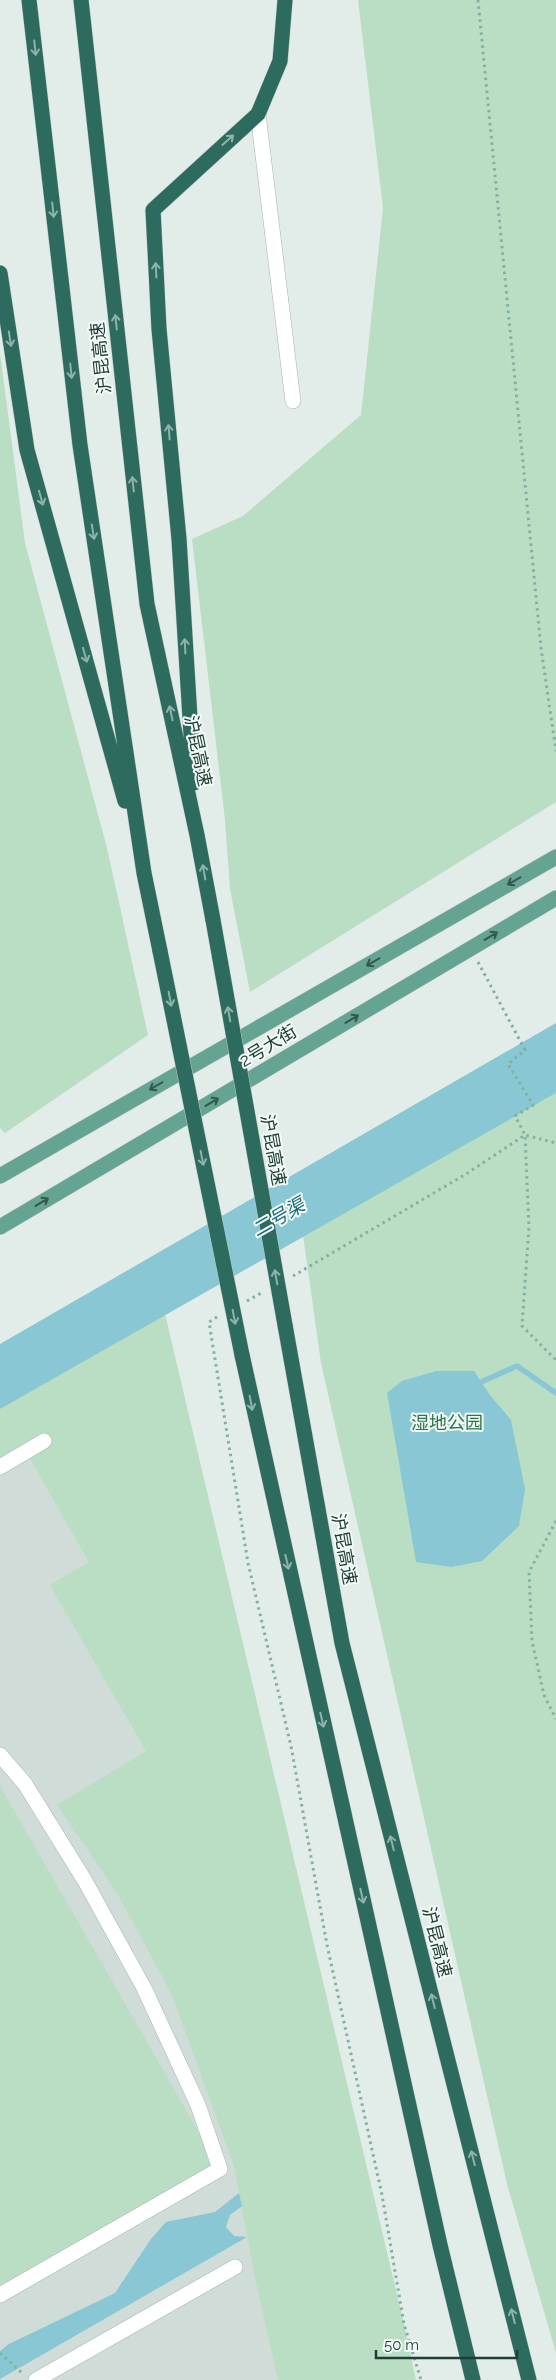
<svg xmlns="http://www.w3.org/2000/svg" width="556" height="2380" viewBox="0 0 556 2380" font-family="Raleway,'Noto Sans SC',sans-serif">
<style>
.built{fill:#d0dcd7}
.green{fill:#badec4}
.water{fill:#88c7d3}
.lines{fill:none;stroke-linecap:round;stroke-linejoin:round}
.stream{stroke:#88c7d3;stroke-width:5.5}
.minor-casing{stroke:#a4b4af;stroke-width:16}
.major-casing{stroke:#c1c9c7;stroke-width:16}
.highway-casing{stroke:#c1c9c7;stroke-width:16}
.path{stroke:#81b1a2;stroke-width:3;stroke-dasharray:2.5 4;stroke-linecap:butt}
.minor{stroke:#fff;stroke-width:15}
.major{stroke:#65a393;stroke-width:15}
.highway{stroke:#2c6b5e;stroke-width:15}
.highway-bridge-casing{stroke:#c1c9c7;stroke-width:16;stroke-linecap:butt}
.highway-bridge{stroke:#2c6b5e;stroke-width:15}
.oneway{stroke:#8fb2aa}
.oneway2{stroke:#32574d}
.labels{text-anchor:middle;stroke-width:4;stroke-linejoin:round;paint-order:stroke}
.street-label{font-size:18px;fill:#213e36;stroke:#f2f9f6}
.park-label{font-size:18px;fill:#2a7648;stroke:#f2f9f6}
.water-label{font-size:19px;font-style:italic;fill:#196b7c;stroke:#f2f9f6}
</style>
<rect width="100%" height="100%" fill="#e2ece8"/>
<path class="built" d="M165,1314L409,2380H0V1408Z"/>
<path class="green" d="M358,0H556V802L250,992L230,889L225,820L192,539L243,516L361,415L383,208Z
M0,353L25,543L107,848L148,1035L5,1133L0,1128Z
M556,1093V2353L507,2184L321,1363L303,1235Z
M165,1314L404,2324L416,2380H278L254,2273L234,2166L172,1995L117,1893L57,1805L146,1751L50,1585L89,1562L26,1452L0,1466V1409Z
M0,1786L220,2169L0,2295Z"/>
<path class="water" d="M556,1023V1093L0,1409V1344Z
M436,1371H474L490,1395L511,1420L525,1489L519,1526L482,1561L451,1567L416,1562L387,1393L402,1381Z
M239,2193L242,2206L230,2215L226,2227L234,2236L247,2237L0,2379V2351L9,2344L115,2293L151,2239L166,2222L215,2212Z"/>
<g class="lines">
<path class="stream" d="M481,1382L517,1366L556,1393"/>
<defs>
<path id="minor" d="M258,114L293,401
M0,1467L44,1441
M0,1755L25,1784L85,1881L144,1988L198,2105L220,2169L0,2295
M36,2380L235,2267"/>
<path id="major" d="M0,1176L556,857
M0,1227L556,898"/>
<path id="highway" d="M29,0L80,445L144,873L160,951
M81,0L147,604L197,835L213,920
M0,273L27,450L125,801
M194,783L179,539L159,329L153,210L258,114L280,61L285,0
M285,1325L342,1643L529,2380
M242,1355L440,2245L473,2380"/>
</defs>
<use href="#minor" class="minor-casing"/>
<use href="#major" class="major-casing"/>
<use href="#highway" class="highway-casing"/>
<path class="path" d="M478,0L541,648L556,751
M478,962L525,1050L508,1064L533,1105L515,1116L525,1135L529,1227L522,1326L556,1360
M293,1276L466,1174L525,1135L556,1143
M247,1301L263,1292
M217,1317L209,1322L248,1563L291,1746L327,1945L382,2195L404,2324L421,2380
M556,1521L529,1572L532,1641L544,1695L556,1719
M0,2353L22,2373"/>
<use href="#minor" class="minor"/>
<use href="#major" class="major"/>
<use href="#highway" class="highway"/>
<defs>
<path id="highway-bridge" d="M213,920L285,1325
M160,951L242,1355"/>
</defs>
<use href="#highway-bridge" class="highway-bridge-casing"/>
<use href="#highway-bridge" class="highway-bridge"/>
</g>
<defs><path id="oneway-shaft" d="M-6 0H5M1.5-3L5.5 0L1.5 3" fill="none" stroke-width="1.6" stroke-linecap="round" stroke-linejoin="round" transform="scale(1.25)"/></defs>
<g class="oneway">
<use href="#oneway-shaft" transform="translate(35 48) rotate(84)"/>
<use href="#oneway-shaft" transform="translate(228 140) rotate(-42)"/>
<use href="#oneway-shaft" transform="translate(53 210) rotate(84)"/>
<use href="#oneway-shaft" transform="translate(156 270) rotate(-93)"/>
<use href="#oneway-shaft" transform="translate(116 322) rotate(-96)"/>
<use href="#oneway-shaft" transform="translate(10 339) rotate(81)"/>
<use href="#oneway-shaft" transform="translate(71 371) rotate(84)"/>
<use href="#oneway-shaft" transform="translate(169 432) rotate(-95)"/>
<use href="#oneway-shaft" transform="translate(133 484) rotate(-96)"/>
<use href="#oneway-shaft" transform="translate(41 498) rotate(74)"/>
<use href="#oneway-shaft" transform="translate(93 532) rotate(81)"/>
<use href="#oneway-shaft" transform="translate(185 646) rotate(-93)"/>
<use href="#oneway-shaft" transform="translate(85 655) rotate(74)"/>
<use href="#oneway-shaft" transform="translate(171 713) rotate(-102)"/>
<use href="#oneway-shaft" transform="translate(204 872) rotate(-100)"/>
<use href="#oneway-shaft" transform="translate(170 999) rotate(79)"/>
<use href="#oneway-shaft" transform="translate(229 1014) rotate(-100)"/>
<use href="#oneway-shaft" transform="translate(202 1158) rotate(79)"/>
<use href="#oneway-shaft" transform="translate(276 1277) rotate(-100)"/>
<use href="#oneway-shaft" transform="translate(234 1317) rotate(79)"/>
<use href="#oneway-shaft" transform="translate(251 1403) rotate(79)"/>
<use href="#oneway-shaft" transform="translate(287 1562) rotate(77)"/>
<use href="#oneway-shaft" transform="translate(322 1720) rotate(77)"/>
<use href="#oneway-shaft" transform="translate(392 1843) rotate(-104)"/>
<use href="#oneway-shaft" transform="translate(362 1896) rotate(77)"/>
<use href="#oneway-shaft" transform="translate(433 2001) rotate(-104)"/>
<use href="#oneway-shaft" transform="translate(473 2158) rotate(-104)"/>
<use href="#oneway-shaft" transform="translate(513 2316) rotate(-104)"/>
</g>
<g class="oneway2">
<use href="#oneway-shaft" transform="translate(514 881) rotate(150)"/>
<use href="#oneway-shaft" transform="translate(491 936) rotate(-31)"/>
<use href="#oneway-shaft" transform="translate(373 962) rotate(150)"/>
<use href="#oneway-shaft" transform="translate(352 1019) rotate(-31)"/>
<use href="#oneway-shaft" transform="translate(156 1086) rotate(150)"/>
<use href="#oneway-shaft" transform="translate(212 1102) rotate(-31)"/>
<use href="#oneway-shaft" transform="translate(42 1202) rotate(-31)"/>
</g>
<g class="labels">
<g class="street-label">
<text transform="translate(101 358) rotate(-96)" y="6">沪昆高速</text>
<text transform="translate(198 751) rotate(78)" y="6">沪昆高速</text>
<text transform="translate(268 1046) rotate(-31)" y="6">2号大街</text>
<text transform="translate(273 1150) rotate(80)" y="6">沪昆高速</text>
<text transform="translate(344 1549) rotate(80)" y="6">沪昆高速</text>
<text transform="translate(437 1942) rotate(76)" y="6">沪昆高速</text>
</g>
<g class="park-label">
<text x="447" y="1429">湿地公园</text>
</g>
<g class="water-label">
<text transform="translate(278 1217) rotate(-30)" y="7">二号渠</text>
</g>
</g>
<path d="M376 2350v8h141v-8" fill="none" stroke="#213e36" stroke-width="2.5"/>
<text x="384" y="2350" font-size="15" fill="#213e36" stroke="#f2f9f6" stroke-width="4" paint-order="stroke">50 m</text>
</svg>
